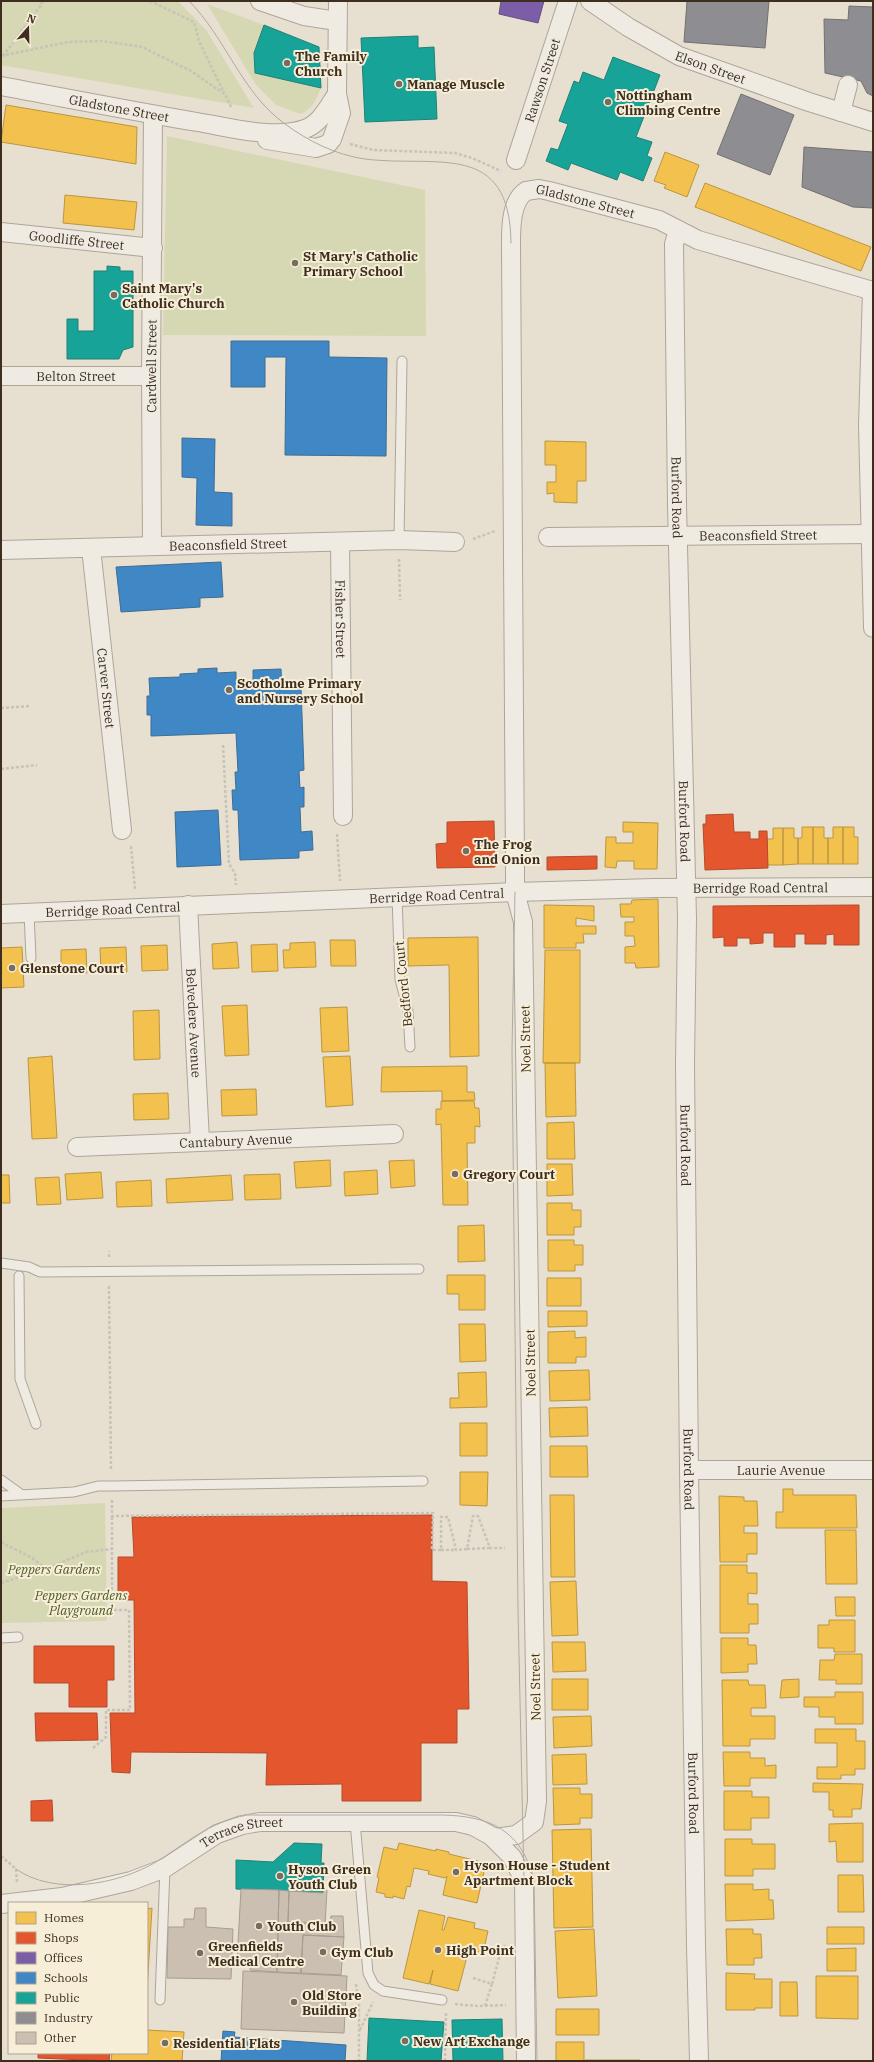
<svg xmlns="http://www.w3.org/2000/svg" width="874" height="2062" viewBox="0 0 874 2062" font-family="'IBM Plex Serif',serif">
<style>
.green{fill:#d6d7b3}
.homes{fill:#f2c14e;stroke:#bc9540}
.shops{fill:#e4572e;stroke:#b24b2a}
.offices{fill:#7b5ea7;stroke:#68507e}
.schools{fill:#3f88c5;stroke:#3e6d94}
.public{fill:#17a398;stroke:#228074}
.industry{fill:#8d8d92;stroke:#757070}
.building{fill:#cbbfb2;stroke:#a89c90}
.lines{fill:none;stroke-linecap:round;stroke-linejoin:round}
.service-casing{stroke:#ada599;stroke-width:11}
.minor-casing{stroke:#ada599;stroke-width:20}
.path{stroke:#c8c2b9;stroke-width:2.5;stroke-dasharray:3 2;stroke-linecap:butt}
.service{stroke:#efebe3;stroke-width:9}
.minor{stroke:#efebe3;stroke-width:18}
.tram{stroke:#afaaa2;stroke-width:1}
.poi-dot{fill:#786c5e;stroke:#f7eed8;stroke-width:1.5}
.labels{text-anchor:middle;stroke-width:4;stroke-linejoin:round;paint-order:stroke}
.poi-label{font-size:13px;font-weight:bold;fill:#3d2e20;stroke:#f7eed8;text-anchor:start}
.street-label{font-size:13px;fill:#3d2e20;stroke:#f7eed8}
.park-label{font-size:13px;font-style:italic;fill:#4d5a26;stroke:#f7eed8}
</style>
<rect width="100%" height="100%" fill="#e7e0d1"/>
<path class="green" d="M1,1H178L206,30L254,108L1,65Z
M207,4L264,25L254,53L255,72L321,88C316,100 313,108 301,114L276,105L256,85Z
M167,136L425,190L426,336L163,335Z
M105,1503L107,1621L1,1623V1508Z"/>
<path class="homes" d="M6,105L137,127L136,164L1,142Z
M665,152L699,165L687,197L664,188L666,185L654,181Z
M705,183L871,247L861,271L695,207Z
M65,195L137,202L134,230L63,223Z
M545,441L586,442V481H577V503L554,502V493L547,494V482H556V465H545Z
M623,822L658,823L657,869H634V861H617L616,868L605,867L606,837H616V843H633V832H623Z
M802,827H813V864H798V838H802Z
M813,827H824V838H828V864H813Z
M833,827H843V864H828V838H833Z
M843,827H854V837H858V864H843Z
M773,828H783V865H767V839H773Z
M783,828H794V838H798V864L783,865Z
M658,899L659,967L636,968L635,963H625V947L635,946L634,936H625V922H634V917H621L620,904H631L632,900Z
M544,905L594,906V921L576,918V926H596V934H583L584,943H576V948H544Z
M478,937L479,1056L450,1057L449,965L408,966V938Z
M330,940H355L356,966H331Z
M237,942L239,968L213,969L212,944Z
M315,942L316,967L284,968L283,950H290V943Z
M277,944L278,971L252,972L251,945Z
M167,945L168,970L142,971L141,946Z
M22,947L24,987L1,988V948Z
M126,947L127,972L101,973L100,948Z
M86,949L87,973L61,974V950Z
M545,950H580V1063H543Z
M247,1005L249,1055L225,1056L222,1006Z
M347,1007L349,1051L322,1052L320,1008Z
M159,1010L160,1059L134,1060L133,1011Z
M52,1056L57,1138L32,1139L28,1058Z
M350,1056L353,1105L326,1107L323,1057Z
M545,1063H575L576,1116L546,1117Z
M467,1066V1092H474L475,1100L442,1101V1091L381,1092L382,1067Z
M256,1089L257,1115L222,1116L221,1090Z
M168,1093L169,1119L134,1120L133,1094Z
M441,1101H474L475,1108H479L480,1127L475,1126V1143H467L468,1205H443L441,1124L436,1125V1109H441Z
M574,1122L575,1159H547V1123Z
M330,1160L331,1186L296,1188L294,1162Z
M414,1160L415,1186L391,1188L389,1161Z
M547,1164H572L573,1195L547,1196Z
M377,1170L378,1194L345,1196L344,1172Z
M101,1172L103,1198L67,1200L65,1174Z
M280,1174L281,1199L245,1200L244,1175Z
M1,1175H9L10,1203H1Z
M231,1175L233,1200L167,1203L166,1179Z
M59,1177L61,1204L37,1205L35,1178Z
M151,1180L152,1206L117,1207L116,1182Z
M547,1203H572V1210H581V1227H574V1235H547Z
M484,1225L485,1261L458,1262V1226Z
M548,1240H574V1245H583V1265H575V1271H548Z
M447,1275H485V1310H459V1294H447Z
M547,1278H581V1306H547Z
M548,1311H587V1326L548,1327Z
M459,1324H485L486,1361L460,1362Z
M575,1331V1338L586,1337V1357H576V1363H548V1332Z
M589,1370L590,1400L550,1401L549,1371Z
M486,1372L487,1407L450,1408V1398H459L458,1373Z
M587,1407L588,1436L550,1437L549,1408Z
M460,1423H487V1456H460Z
M550,1446H587L588,1477H550Z
M460,1472H488L487,1506L460,1505Z
M783,1489H793V1495H856L857,1528H776V1512H783Z
M550,1495H574L575,1577H551Z
M719,1496L744,1497V1501H757L758,1526H744V1533H757V1554H747V1562H720Z
M825,1530H856L857,1584H826Z
M720,1565H747V1573H757V1594L748,1593V1604H758V1624H749V1633H720Z
M576,1581L578,1635L552,1636L550,1582Z
M835,1597H855V1616H836Z
M829,1620H855V1652H834V1648H818V1625H829Z
M721,1638H748V1645H756L757,1664H748V1672L721,1673Z
M552,1642H585L586,1671L553,1672Z
M835,1654H862V1684H836V1680H819L820,1660H834Z
M552,1679H588V1710H552Z
M799,1679V1697L780,1698L782,1680Z
M722,1680H748L749,1685H765L766,1708H751V1716H775V1739H750V1746H723Z
M835,1692H863V1724H835V1717H819V1707H804V1697H835Z
M591,1716L592,1746L554,1748L553,1717Z
M815,1729H856V1741H865V1769H855V1775H841V1779H817V1767H837V1743H815Z
M723,1752H750V1758H765V1766L776,1765V1778H750V1786H724Z
M586,1754L587,1784L553,1785L552,1755Z
M813,1783L863,1784L861,1809H852V1817H833V1810H829V1792H813Z
M553,1788H580V1794H592V1818H580V1824L554,1825Z
M724,1791H752V1797H769V1818H751V1830H724Z
M863,1823V1862H837L836,1841L829,1842V1824Z
M591,1829L593,1927L554,1928L552,1830Z
M725,1839H752V1844H775V1869H753V1876H725Z
M399,1843L436,1851V1849L449,1852V1854L486,1863L477,1903L443,1895L447,1876L445,1878L428,1874L429,1871L414,1868L410,1887L407,1886L404,1899L393,1896V1898L385,1897V1894L376,1892L379,1878L377,1877L384,1847L397,1850Z
M838,1875H863L864,1912H838Z
M725,1884H753V1890L769,1889V1900H773L774,1919L726,1921Z
M152,1908L147,1990V1909Z
M419,1910L445,1916L442,1930H444L448,1917L475,1923L474,1928L488,1931L483,1953L469,1949L458,1991L430,1984L433,1970L429,1984L403,1978Z
M827,1927H864V1944H827Z
M594,1929L597,1996L558,1998L555,1931Z
M726,1929H753V1934H761L762,1958H754V1965H727Z
M856,1948V1971H827V1949Z
M726,1973L755,1974L754,1979H772V2008H755V2010H726Z
M816,1976H858V2019L816,2018Z
M780,1982H797L798,2016H780Z
M556,2009H599V2035H556Z
M147,2030L184,2032L182,2061H111L112,2053H147Z
M556,2042H584V2061H556Z
M585,2060H640V2061H585Z"/>
<path class="shops" d="M733,814L734,832H750V839H759V831H767L768,868L705,870L703,824H706V815Z
M494,821L495,867L437,868L436,844L447,843V822Z
M597,856V869L547,870V857Z
M859,905V945H834V934L826,935V944H805V934H795V947H774V933H763V943L750,944V938H737V946H724V937L713,938V906Z
M432,1515V1581L467,1582L469,1709H457V1743H421V1801H342V1784L266,1785L267,1753L131,1752L130,1773L112,1772L110,1713H135L134,1600H118V1557H134L132,1517Z
M34,1646H114V1680H107V1707H69V1683H34Z
M35,1713H97L98,1740L36,1741Z
M52,1800L53,1821H31V1801Z
M38,2053H110L109,2061L38,2058Z"/>
<path class="offices" d="M499,1H544L538,23L499,14L501,1Z"/>
<path class="schools" d="M231,341H329V357L387,358L386,456L285,455L286,357H265V387H231Z
M182,438L215,439L214,492L232,493V526L196,525L197,478L182,477Z
M221,562L223,597L200,598V607L121,612L116,567Z
M217,668V673L236,672V682H253V670L281,669L282,688L301,687L304,770L299,771L300,788L304,787V807H300L301,832L312,831L313,850L299,851V858L240,860L238,810H233L232,790H236L235,772H238L236,733L151,736V715H147V696H150L149,678L180,677V674L198,673V669Z
M218,810L221,865L177,867L175,812Z
M223,2031L235,2032L234,2037L346,2045L345,2061H221Z"/>
<path class="public" d="M264,25L319,47L321,88L255,73L254,53Z
M418,36V48L434,47L437,119L365,122L361,38Z
M613,57L660,75L636,137L652,142L647,156L652,158L643,181L620,172L617,180L571,163L568,170L546,161L551,148L558,150L568,124L559,121L574,81L579,83L583,72L604,80Z
M107,266L120,267V271H133V347L123,350L119,359H67V319H78V331H94V271H107Z
M294,1843L322,1844L321,1863H324L323,1893L236,1889V1860L273,1862Z
M369,2018L444,2022L441,2061H367Z
M502,2019L503,2061H453L452,2020Z"/>
<path class="industry" d="M687,1H769L765,48L684,42Z
M849,6L873,7V96L867,93L861,81L825,73L824,19L848,20Z
M741,94L794,115L770,175L717,154Z
M804,147L873,152V208L853,207L802,187Z"/>
<path class="building" d="M241,1889L279,1890L277,1972L250,1970L251,1962L237,1961Z
M279,1890L289,1891L288,1922L325,1924V1926H330L331,1916H343L344,1937L303,1935L301,1973L277,1972Z
M324,1890H327L325,1924L288,1922L289,1891L323,1893Z
M195,1908H206V1927L233,1929L231,1979L167,1978L168,1927H184V1919H194Z
M303,1935L344,1937L341,1975L301,1973Z
M243,1971L347,1976L344,2033L241,2029Z"/>
<g class="lines">
<defs>
<path id="service" d="M399,540L402,361
M397,897L400,979L408,1011L410,1047
M29,913L31,958
M1,1263L29,1267L40,1272L419,1269
M19,1276L20,1379L36,1424
M1,1480L22,1495
M1,1496L74,1492L98,1486H112L423,1481
M1,1638L18,1637
M355,1821L368,1973L374,1985L383,1991L442,2000
M160,2000L165,1868"/>
<g id="minor">
<path d="M260,1L304,16L337,21"/>
<path id="s1" d="M590,1L628,27L679,56L809,102L873,122"/>
<path id="s2" d="M1,86C66,98 132,111 197,122C229,127 274,140 305,129C321,123 328,107 337,94"/>
<path d="M841,112L848,85"/>
<path d="M267,140L316,148L328,144L332,139L341,113L337,94L338,1"/>
<path id="s3" d="M516,160L568,1"/>
<path id="s4" d="M678,230L674,244L677,505L687,918L685,1064L689,1470L696,1946L699,2061"/>
<path id="s5" d="M1,232L153,248"/>
<path d="M872,290L868,425L873,628"/>
<path id="s6" d="M1,376H151"/>
<path id="s7" d="M548,537L871,534"/>
<path id="s8" d="M340,542L343,816"/>
<path id="s9" d="M152,546L151,376L153,115"/>
<path id="s10" d="M91,548L122,830"/>
<path id="s11" d="M1,550L399,540L455,542"/>
<path id="s12" d="M188,905L200,1141"/>
<path id="s13" d="M1,914L515,892L654,888L873,887"/>
<path id="s14" d="M77,1147L394,1134"/>
<path id="s15" d="M689,1470H873"/>
<path d="M492,1837L512,1857L524,1880L526,2061"/>
<path id="s16" d="M1,1904L62,1897L131,1881L165,1868L217,1834L242,1825L260,1822H456L473,1826L495,1838L516,1835L534,1822L537,1801L523,922L515,892V871L511,243C511,227 511,201 526,191L539,189L549,191L659,220L698,240L873,291"/>
</g>
</defs>
<use href="#service" class="service-casing"/>
<use href="#minor" class="minor-casing"/>
<path class="path" d="M150,1L194,22L199,41L224,93
M1,56L68,42L102,41L142,47L191,71L214,87L225,94L232,109
M3,56L42,4L41,1
M350,144L373,150L455,153L472,158L501,171
M473,539L495,531
M399,559L400,600
M1,708L30,706
M223,745L229,864L235,873L236,885
M1,769L37,765
M337,834L340,881
M131,846L135,889
M109,1257V1251
M109,1286L111,1471
M112,1500V1516L433,1513L432,1550H441V1517H448L456,1550L467,1549L473,1516H478L490,1548H505
M1,1542L32,1558L46,1569
M467,1549L490,1548
M441,1550H456
M1,1583L46,1569L86,1552L112,1549
M93,1748L106,1737V1710H130L129,1610H112V1516
M1,1856L16,1869L17,1883
M473,1978L492,1984L502,1947L506,1946
M356,1984L359,2005V2061
M455,2004L477,2006L506,2005
M485,2006L492,1984
M360,2030L373,2002
M445,2061L446,2013"/>
<use href="#service" class="service"/>
<use href="#minor" class="minor"/>
<path class="tram" d="M189,1C226,38 241,92 285,124C308,141 336,155 365,159C436,168 510,139 511,243
M515,892L512,1050L518,1610L524,1880
M16,1869C54,1896 117,1885 156,1862C189,1842 207,1823 247,1815H442C490,1816 522,1830 534,1881L537,2061"/>
</g>
<g class="poi-dot">
<circle cx="287" cy="63" r="4"/>
<circle cx="399" cy="84" r="4"/>
<circle cx="608" cy="102" r="4"/>
<circle cx="295" cy="263" r="4"/>
<circle cx="114" cy="295" r="4"/>
<circle cx="229" cy="690" r="4"/>
<circle cx="466" cy="851" r="4"/>
<circle cx="12" cy="968" r="4"/>
<circle cx="455" cy="1174" r="4"/>
<circle cx="456" cy="1872" r="4"/>
<circle cx="280" cy="1876" r="4"/>
<circle cx="259" cy="1926" r="4"/>
<circle cx="438" cy="1950" r="4"/>
<circle cx="323" cy="1952" r="4"/>
<circle cx="200" cy="1953" r="4"/>
<circle cx="294" cy="2002" r="4"/>
<circle cx="405" cy="2041" r="4"/>
<circle cx="165" cy="2043" r="4"/>
</g>
<g class="labels">
<g class="poi-label">
<text x="295" y="61">The Family<tspan x="295" dy="15">Church</tspan></text>
<text x="407" y="89">Manage Muscle</text>
<text x="616" y="100">Nottingham<tspan x="616" dy="15">Climbing Centre</tspan></text>
<text x="303" y="261">St Mary's Catholic<tspan x="303" dy="15">Primary School</tspan></text>
<text x="122" y="293">Saint Mary's<tspan x="122" dy="15">Catholic Church</tspan></text>
<text x="237" y="688">Scotholme Primary<tspan x="237" dy="15">and Nursery School</tspan></text>
<text x="474" y="849">The Frog<tspan x="474" dy="15">and Onion</tspan></text>
<text x="20" y="973">Glenstone Court</text>
<text x="463" y="1179">Gregory Court</text>
<text x="464" y="1870">Hyson House - Student<tspan x="464" dy="15">Apartment Block</tspan></text>
<text x="288" y="1874">Hyson Green<tspan x="288" dy="15">Youth Club</tspan></text>
<text x="267" y="1931">Youth Club</text>
<text x="208" y="1951">Greenfields<tspan x="208" dy="15">Medical Centre</tspan></text>
<text x="446" y="1955">High Point</text>
<text x="331" y="1957">Gym Club</text>
<text x="302" y="2000">Old Store<tspan x="302" dy="15">Building</tspan></text>
<text x="413" y="2046">New Art Exchange</text>
<text x="173" y="2048">Residential Flats</text>
</g>
<g class="street-label">
<text dy="5" stroke="none"><textPath href="#s1" startOffset="138">Elson Street</textPath></text>
<text dy="5" stroke="none"><textPath href="#s3" startOffset="84">Rawson Street</textPath></text>
<text dy="5" stroke="none"><textPath href="#s2" startOffset="120">Gladstone Street</textPath></text>
<text dy="5" stroke="none"><textPath href="#s16" startOffset="2255">Gladstone Street</textPath></text>
<text dy="5" stroke="none"><textPath href="#s5" startOffset="76">Goodliffe Street</textPath></text>
<text dy="5" stroke="none"><textPath href="#s9" startOffset="180">Cardwell Street</textPath></text>
<text dy="5" stroke="none"><textPath href="#s6" startOffset="75">Belton Street</textPath></text>
<text dy="5" stroke="none"><textPath href="#s4" startOffset="268">Burford Road</textPath></text>
<text dy="5" stroke="none"><textPath href="#s7" startOffset="210">Beaconsfield Street</textPath></text>
<text dy="5" stroke="none"><textPath href="#s11" startOffset="227">Beaconsfield Street</textPath></text>
<text dy="5" stroke="none"><textPath href="#s8" startOffset="77">Fisher Street</textPath></text>
<text dy="5" stroke="none"><textPath href="#s10" startOffset="141">Carver Street</textPath></text>
<text dy="5" stroke="none"><textPath href="#s4" startOffset="592">Burford Road</textPath></text>
<text dy="5" stroke="none"><textPath href="#s13" startOffset="760">Berridge Road Central</textPath></text>
<text dy="5" stroke="none"><textPath href="#s13" startOffset="436">Berridge Road Central</textPath></text>
<text dy="5" stroke="none"><textPath href="#s13" startOffset="112">Berridge Road Central</textPath></text>
<text transform="translate(403 984) rotate(-96)" y="5">Bedford Court</text>
<text dy="5" stroke="none"><textPath href="#s12" startOffset="118">Belvedere Avenue</textPath></text>
<text transform="translate(525 1039) rotate(-91)" y="5">Noel Street</text>
<text dy="5" stroke="none"><textPath href="#s14" startOffset="159">Cantabury Avenue</textPath></text>
<text dy="5" stroke="none"><textPath href="#s4" startOffset="916">Burford Road</textPath></text>
<text transform="translate(530 1363) rotate(-91)" y="5">Noel Street</text>
<text dy="5" stroke="none"><textPath href="#s4" startOffset="1240">Burford Road</textPath></text>
<text dy="5" stroke="none"><textPath href="#s15" startOffset="92">Laurie Avenue</textPath></text>
<text transform="translate(535 1687) rotate(-91)" y="5">Noel Street</text>
<text dy="5" stroke="none"><textPath href="#s4" startOffset="1564">Burford Road</textPath></text>
<text dy="5" stroke="none"><textPath href="#s16" startOffset="255">Terrace Street</textPath></text>
</g>
<g class="park-label">
<text x="54" y="1574">Peppers Gardens</text>
<text x="81" y="1600">Peppers Gardens<tspan x="81" dy="15">Playground</tspan></text>
</g>
</g>
<rect width="874" height="2062" fill="none" stroke="#3d2e20" stroke-width="4"/>
<rect x="8" y="1902" width="140" height="152" fill="#f7eed8" stroke="#ada18e"/>
<rect x="16" y="1912" width="20" height="12" fill="#f2c14e" stroke="#ada18e"/>
<text x="44" y="1922" font-size="12" fill="#3d2e20">Homes</text>
<rect x="16" y="1932" width="20" height="12" fill="#e4572e" stroke="#ada18e"/>
<text x="44" y="1942" font-size="12" fill="#3d2e20">Shops</text>
<rect x="16" y="1952" width="20" height="12" fill="#7b5ea7" stroke="#ada18e"/>
<text x="44" y="1962" font-size="12" fill="#3d2e20">Offices</text>
<rect x="16" y="1972" width="20" height="12" fill="#3f88c5" stroke="#ada18e"/>
<text x="44" y="1982" font-size="12" fill="#3d2e20">Schools</text>
<rect x="16" y="1992" width="20" height="12" fill="#17a398" stroke="#ada18e"/>
<text x="44" y="2002" font-size="12" fill="#3d2e20">Public</text>
<rect x="16" y="2012" width="20" height="12" fill="#8d8d92" stroke="#ada18e"/>
<text x="44" y="2022" font-size="12" fill="#3d2e20">Industry</text>
<rect x="16" y="2032" width="20" height="12" fill="#cbbfb2" stroke="#ada18e"/>
<text x="44" y="2042" font-size="12" fill="#3d2e20">Other</text>
<g transform="translate(28 28) rotate(20)" stroke="#f7eed8" stroke-width="3" paint-order="stroke">
<path d="M0-3L7 15L0 10L-7 15Z" fill="#3d2e20"/>
<text y="-6" font-size="11" font-weight="bold" text-anchor="middle" fill="#3d2e20">N</text>
</g>
</svg>
